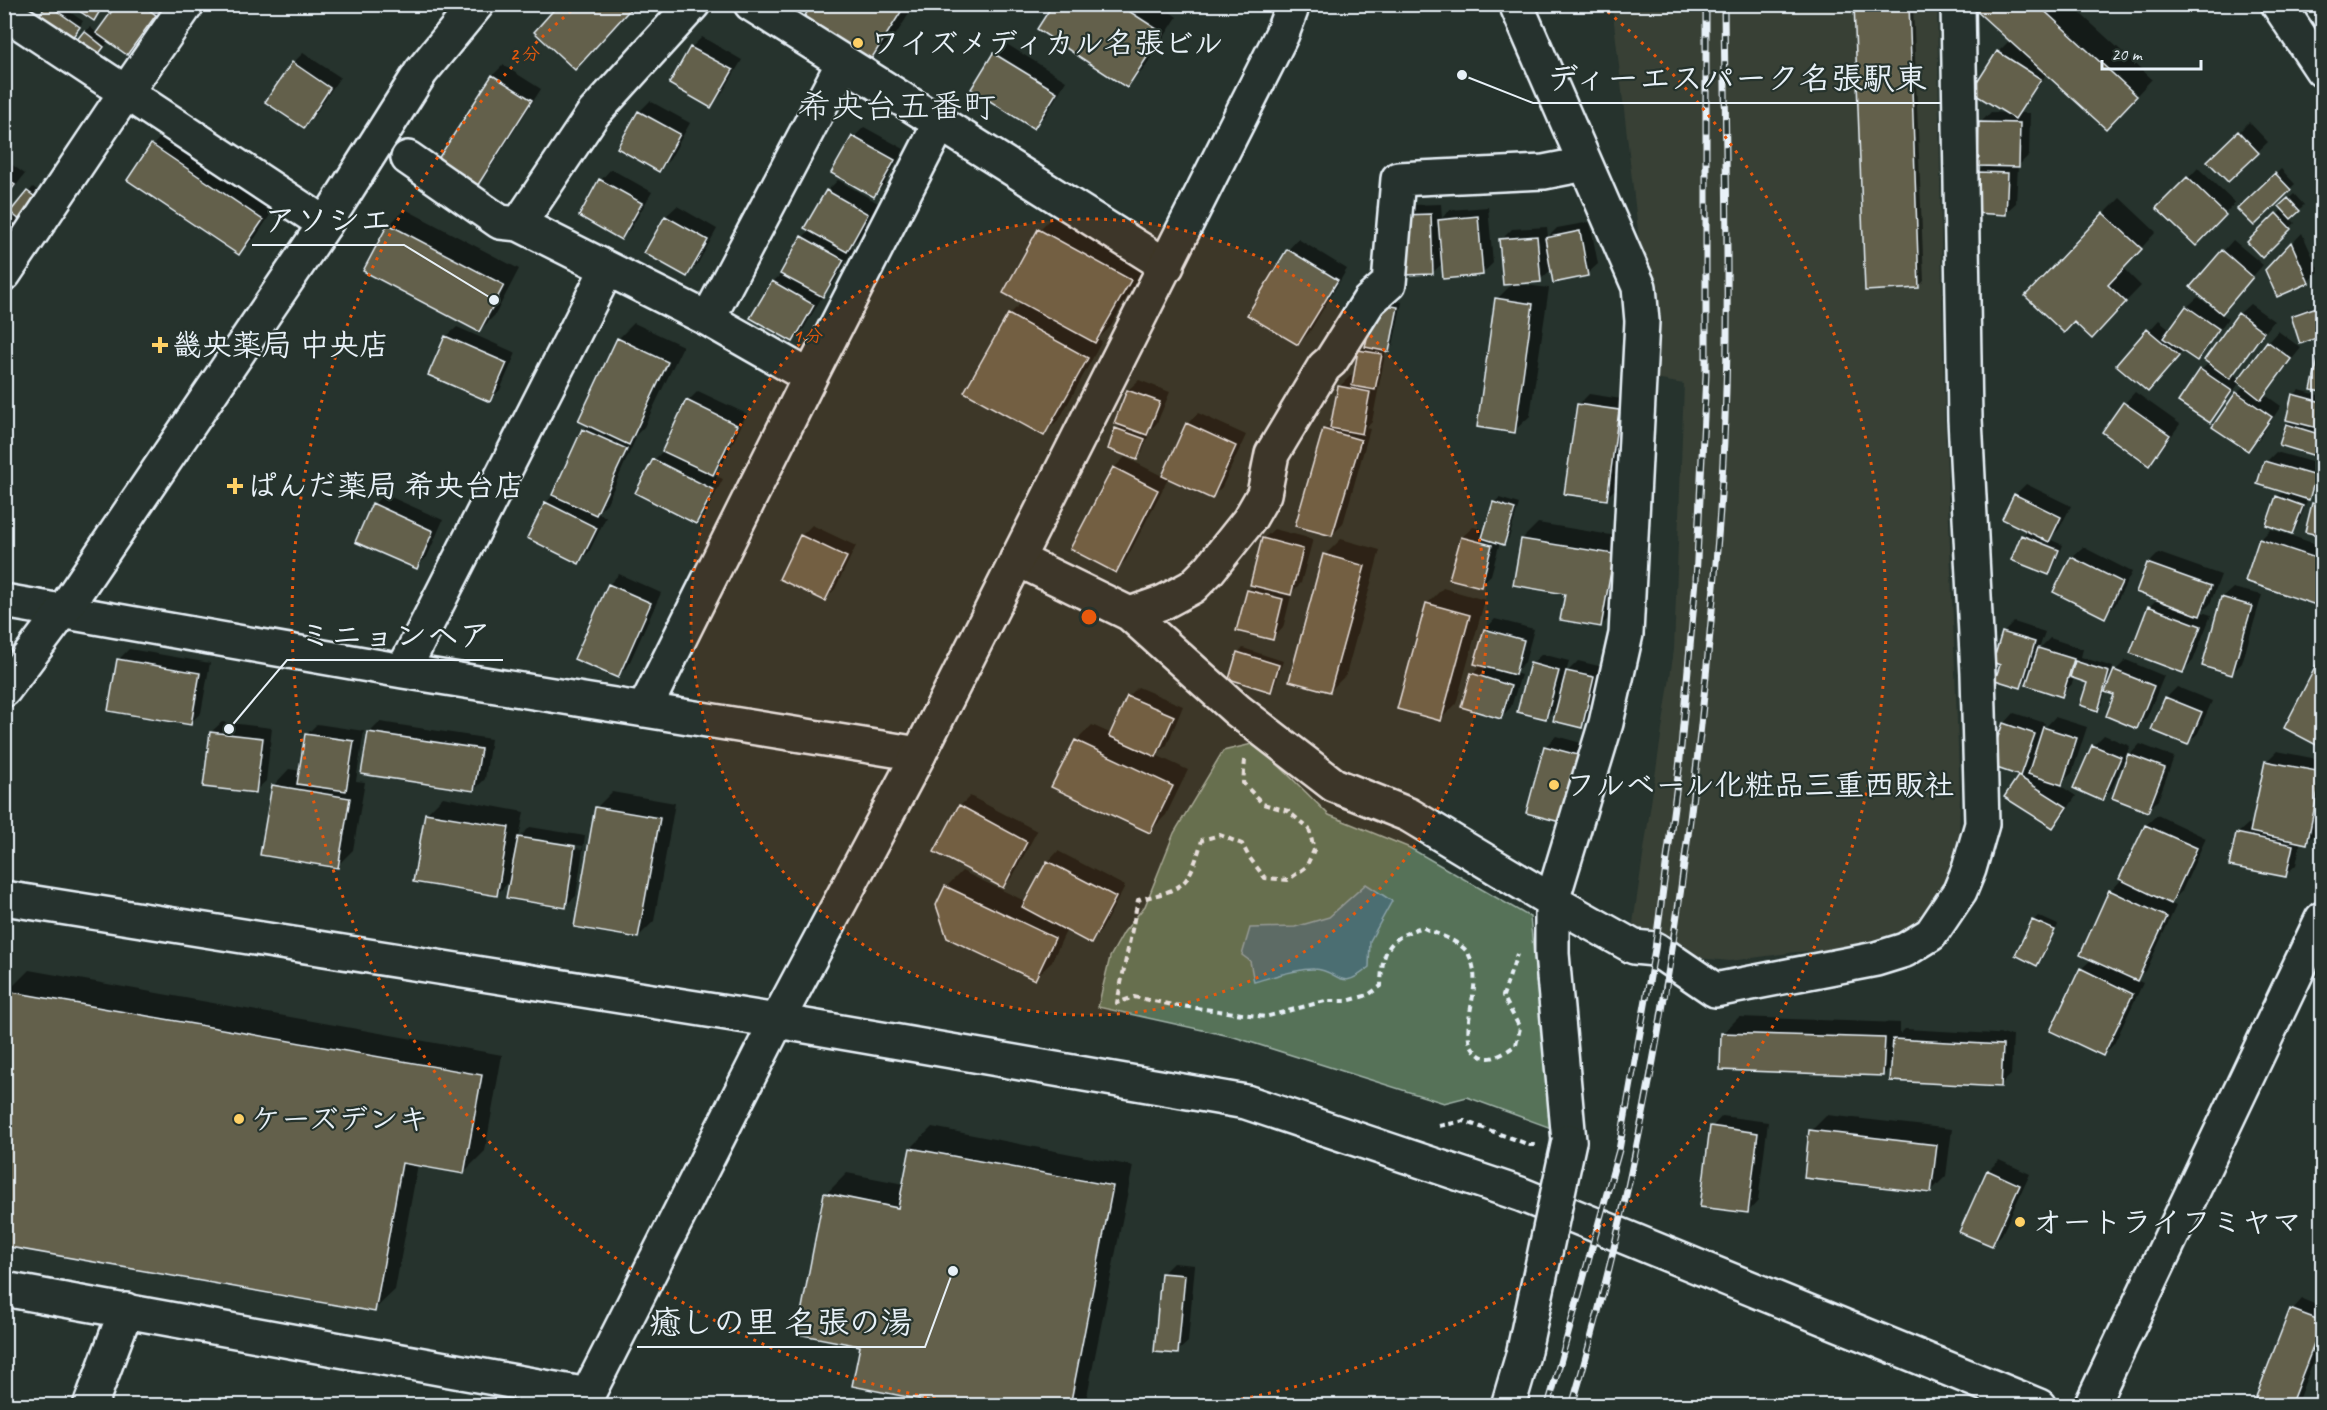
<svg xmlns="http://www.w3.org/2000/svg" width="2327" height="1410" viewBox="0 0 2327 1410" font-family="Caveat,'Klee One',sans-serif">
<style>
.built{fill:#384036}
.green{fill:#567258;stroke:#9fb2a8;stroke-width:1.5}
.water{fill:#4c6e72;stroke:#8aa2a8;stroke-width:1.5}
.shadow{fill:#0007;fill-rule:evenodd}
.building{fill:#63604c;stroke:#e8f1f8;stroke-width:1.5}
.lines{fill:none;stroke-linecap:round;stroke-linejoin:round}
.street-casing{stroke:#e8f1f8;stroke-width:38}
.secondary-casing{stroke:#e8f1f8;stroke-width:38}
.path{stroke:#e8f1f8;stroke-width:4;stroke-dasharray:6 4.5;stroke-linecap:butt}
.street{stroke:#26332d;stroke-width:33}
.secondary{stroke:#26332d;stroke-width:33}
.rail-casing{stroke:#e8f1f8;stroke-width:7}
.rail{stroke:#26332d;stroke-width:4.5;stroke-dasharray:14;stroke-linecap:butt}
.street-bridge-casing{stroke:#e8f1f8;stroke-width:38;stroke-linecap:butt}
.street-bridge{stroke:#26332d;stroke-width:33}
.ring{fill:none;stroke:#e8590c;stroke-width:3;stroke-dasharray:3 6}
.poi-dot{fill:#ffd166;stroke:#26332d;stroke-width:2}
.labels{text-anchor:middle;stroke-width:4.5;stroke-linejoin:round;paint-order:stroke}
.poi-label{font-size:30px;font-weight:bold;fill:#e8f1f8;stroke:#26332d;text-anchor:start}
.quarter-label{font-size:33px;fill:#e8f1f8;stroke:#26332d}
.centre{fill:#e8590c;stroke:#26332d;stroke-width:3}
.ring-label{font-size:18px;text-anchor:middle;font-weight:bold;fill:#e8590c;stroke:#26332d;stroke-width:4.5;stroke-linejoin:round;paint-order:stroke}
.leader{fill:none;stroke:#e8f1f8;stroke-width:2}
.callout-dot{fill:#e8f1f8;stroke:#26332d;stroke-width:2}
.callout-label{font-size:32px;text-anchor:middle;font-weight:bold;fill:#e8f1f8;stroke:#26332d;stroke-width:4.5;stroke-linejoin:round;paint-order:stroke}
</style>
<rect width="100%" height="100%" fill="#26332d"/>
<filter id="ink" filterUnits="userSpaceOnUse"><feTurbulence type="fractalNoise" baseFrequency=".0167" numOctaves="2"/><feDisplacementMap in="SourceGraphic" scale="12" xChannelSelector="R" yChannelSelector="G"/><feConvolveMatrix kernelMatrix="1 2 1 2 8 2 1 2 1" color-interpolation-filters="sRGB"/></filter>
<g filter="url(#ink)">
<path class="built" d="M1612,5H1937L1944,396L1960,797L1959,843L1955,865L1927,924L1863,947L1796,952L1730,961L1688,957L1632,930L1674,650L1684,384L1655,379Z"/>
<path class="green" d="M1256,743L1329,815L1410,848L1530,917L1551,1128L1467,1097L1444,1103L1234,1037L1098,1007L1110,957L1124,932L1145,906L1174,833L1223,751Z"/>
<path class="water" d="M1366,884L1392,901L1370,941L1369,967C1339,994 1340,970 1314,969C1298,968 1269,978 1254,982L1250,961L1242,955L1250,928L1295,927L1329,917Z"/>
<path class="shadow" d="M48,4H58L83,21L72,39L36,23Z
M72,4H107L94,19Z
M119,4H165L137,43L127,53L109,41L97,56L85,32L90,27L98,34Z
M814,4H915L897,33L868,62Z
M1055,4H1159L1177,17L1143,70L1127,86Z
M1856,4H1913L1924,281L1919,286Z
M1976,4H2070L2152,79L2122,111L2047,73L2019,113H2030L2029,155L2018,166L2016,203L2005,213L1978,172L1985,165L1980,123L1991,112L2008,113L1998,52L2008,42L2015,44Z
M702,37L742,60L721,95L711,106L671,84L691,48Z
M1005,43L1066,81L1045,116L1034,127L973,89L995,54Z
M303,53L340,77L314,116L303,126L293,63Z
M503,65L541,89L486,175L475,186L438,161L493,75Z
M650,101L690,123L670,159L659,170L639,112Z
M2249,122L2268,142L2228,180L2210,161Z
M864,127L904,149L884,185L873,195L854,137Z
M168,129L278,203L255,238L239,253L153,145Z
M4,159L25,174L4,201Z
M2198,168L2235,203L2196,243L2159,208Z
M611,169L652,192L631,228L621,239L581,216L601,180Z
M2281,169L2295,184L2254,224L2239,209Z
M838,180L878,203L858,239L849,247L853,249L833,285L823,295L803,330L793,341L773,282L783,272L803,237L811,229L827,191Z
M33,187L42,194L22,221L4,237V214L7,211L11,213Z
M2294,194L2304,205L2290,218L2295,223L2262,255L2249,242L2283,209L2281,206Z
M2120,198L2156,232L2123,268L2141,286L2107,321L2104,214Z
M1441,204L1442,218L1450,210L1488,207L1493,263L1482,274L1443,263L1432,273L1403,216L1413,205Z
M677,206L717,229L697,265L686,275L646,253L666,216Z
M405,209L519,269L495,315L479,331L389,225Z
M1055,214L1145,264L1111,326L1098,339L1102,341L1060,418L1044,434L1009,315L1022,302L1039,230Z
M1590,222L1598,264L1587,274L1552,269L1540,280L1516,284L1549,288L1530,416L1514,431L1497,299L1513,283L1501,240L1512,229L1547,227L1548,237L1557,228Z
M2302,233L2319,271L2308,282L2267,270Z
M1298,239L1347,269L1309,333L1298,344L1288,250Z
M2233,240L2263,265L2220,313L2228,318L2207,349L2196,359L2183,350L2158,380L2118,365L2159,320L2171,330L2187,307L2198,297L2213,308L2215,306L2192,287Z
M1381,298L1402,302L1393,345L1386,350L1372,422L1366,428L1370,429L1343,524L1332,535L1324,430L1333,421L1339,387L1350,376L1355,377L1360,351L1365,346H1367Z
M2322,303V335L2301,342L2293,316L2298,312Z
M2250,304L2274,321L2233,374L2240,379L2268,342L2278,331L2301,348L2264,394L2281,406L2259,439L2248,449L2237,393L2245,385L2240,382L2220,410L2210,421L2201,370L2210,362L2239,314Z
M634,323L683,346L644,427L634,437L636,438L607,503L597,513L606,517L589,552L578,562L546,503L553,495L584,430L589,424L618,339Z
M457,327L516,353L500,390L489,400L446,337Z
M2322,356V391L2313,389L2319,359Z
M1139,380L1170,392L1157,423L1147,433L1149,434L1142,453L1137,458L1117,429L1122,424L1128,390Z
M2299,390L2322,396V457L2281,444L2287,424L2292,420L2294,395Z
M698,391L747,414L723,463L712,474L723,479L706,512L696,523L654,460L663,451L688,401Z
M2135,392L2180,424L2159,453L2148,464L2104,432L2125,403Z
M1589,394L1628,400L1617,487L1606,498L1578,405Z
M1198,413L1246,435L1222,487L1212,497L1169,477L1126,560L1115,571L1072,548L1115,467L1125,457L1164,477L1187,424Z
M2276,452L2322,465L2319,487L2308,498L2301,496L2300,498L2307,501L2297,527L2292,532L2268,524L2278,496L2284,491L2266,462Z
M2026,484L2071,506L2059,529L2049,539L2063,545L2053,569L2048,574L2023,536L2028,530L2004,518L2015,495Z
M384,494L443,520L427,557L416,567L374,504Z
M1499,498L1519,504L1509,538L1504,543L1500,542L1491,575L1480,585L1462,537L1473,527L1486,530L1494,503Z
M2318,499L2322,500V534L2307,531L2313,504Z
M1538,523L1629,538L1617,610L1601,626L1566,593L1522,539Z
M812,525L856,546L835,589L825,599L781,578L802,535Z
M1274,529L1313,539L1301,583L1292,592L1283,628L1273,638L1248,591L1254,585L1263,539Z
M2271,529L2322,546V605L2247,580L2260,540Z
M1341,539L1380,550L1346,675L1330,691L1325,555Z
M2083,547L2132,572L2115,605L2104,616L2055,591L2072,557Z
M2159,553L2221,575L2210,604L2202,612L2211,615L2193,661L2182,671L2149,607L2157,599L2138,592L2149,563Z
M619,574L661,593L628,666L617,676L609,585Z
M1443,588L1485,600L1456,704L1440,720L1427,604Z
M2233,588L2262,595L2242,663L2232,673L2222,598Z
M1495,619L1534,629L1525,662L1514,673L1521,675L1511,707L1501,717L1473,674L1482,664L1485,630Z
M2014,622L2045,632L2039,649L2050,638L2083,649L2081,657L2113,667L2111,675L2126,660L2164,676L2147,717L2137,727L2116,694L2106,690L2102,704L2097,709L2089,682L2074,677L2072,684L2061,695L2031,676L2020,686L2002,664L2003,633Z
M1243,648L1283,661L1275,685L1270,690L1238,653Z
M129,649L210,663L201,713L190,723L118,660Z
M1542,654L1569,661L1566,673L1578,661L1603,667L1592,716L1581,726L1559,705L1546,718L1531,664Z
M2322,658V746L2286,728Z
M1138,687L1183,706L1167,745L1156,755L1188,770L1166,815L1150,831L1076,741L1092,725L1112,734L1128,697Z
M2177,687L2212,701L2198,733L2188,743L2153,729L2167,697Z
M2014,713L2045,723L2042,731L2055,717L2087,727L2072,773L2061,783L2055,782L2076,796L2063,816L2053,826L2019,777L2021,775L1990,764L2004,724Z
M222,722L272,728L266,781L255,791L211,732Z
M380,722L491,739L485,779L474,790L369,733Z
M317,724L364,731L356,781L365,782L353,850L337,866L274,785L289,769L301,771L306,735Z
M2104,735L2130,746L2112,789L2102,799L2093,746Z
M1556,736L1592,746L1528,812L1546,746Z
M2140,744L2174,757L2158,800L2148,810L2128,757Z
M2277,751L2322,760V805L2317,832L2306,843L2301,841L2296,865L2285,875L2237,834L2248,824L2253,825L2267,761Z
M612,792L675,803L654,921L638,937L596,808Z
M970,796L1037,831L1013,876L1003,886L960,806Z
M443,797L524,812L519,838L530,827L585,836L576,896L565,906L512,879L496,895L427,813ZM526,837L583,846L582,849L526,840Z
M2157,815L2206,838L2182,891L2170,903L2176,906L2147,969L2136,980L2143,983L2114,1044L2103,1055L2081,969L2092,959L2111,891L2122,879L2146,825Z
M1058,851L1125,886L1101,931L1091,942L1067,929L1051,963L1035,978L946,887L962,871L1027,902L1048,862Z
M2038,916L2058,925L2042,959L2037,964L2033,921Z
M29,970L502,1055L485,1151L464,1172L418,1164L395,1290L374,1310L4,1009L8,991Z
M1739,1017L1900,1023V1034L1905,1029L2013,1035L2011,1075L2000,1085L1892,1065L1883,1075L1723,1033Z
M1827,1115L1952,1129L1946,1176L1930,1192L1811,1131Z
M1722,1116L1768,1122L1758,1201L1748,1212L1712,1127Z
M932,1127L1133,1166L1085,1406H960L861,1345L826,1194L847,1173L904,1184L911,1148Z
M1999,1160L2030,1174L2002,1234L1992,1245L1988,1171Z
M1173,1263L1195,1265L1188,1342L1177,1352L1163,1273Z
M2302,1299L2322,1307V1338L2297,1403L2294,1406H2267L2255,1401L2292,1310Z"/>
<path class="building" d="M47,4L80,27L67,45L34,23Z
M69,4H104L94,21Z
M117,4H141L156,15L127,55L96,33Z
M559,4H635L575,70L534,32Z
M812,4H906L868,64L801,22Z
M1053,4H1118L1163,33L1127,88L1037,29Z
M1854,4H1909L1919,288L1865,291Z
M1974,4H2037L2137,96L2106,129L1972,7Z
M84,31L104,47L92,63L71,47Z
M690,47L733,70L711,108L669,84Z
M1997,51L2041,79L2015,119L1971,92Z
M993,53L1057,92L1034,129L971,89Z
M292,62L330,88L304,128L265,102Z
M492,75L532,100L476,188L436,162Z
M638,111L680,134L659,172L617,148Z
M1979,122L2020,123L2019,167L1978,166Z
M2238,131L2259,153L2228,182L2207,161Z
M852,136L895,160L874,197L831,173Z
M151,144L263,220L239,255L127,180Z
M1977,172L2008,173L2006,215L1975,213Z
M2275,173L2291,190L2254,226L2237,209Z
M4,177L15,185L4,200Z
M2187,177L2226,215L2196,246L2156,208Z
M599,179L642,203L621,240L579,216Z
M826,190L868,214L847,252L804,228Z
M27,191L38,199L21,221L10,212Z
M2288,198L2300,211L2291,219L2279,206Z
M2103,213L2142,249L2108,285L2126,302L2092,339L2074,322L2064,333L2025,296Z
M2276,213L2291,229L2262,258L2247,242Z
M1431,214L1433,274L1403,275L1401,215Z
M665,216L708,240L687,277L644,253Z
M1478,216L1483,275L1443,279L1438,220Z
M4,217L18,227L7,241L4,239Z
M388,224L504,285L479,332L363,271Z
M1038,229L1131,280L1095,343L1003,293Z
M1580,231L1588,276L1553,283L1545,238Z
M801,236L844,260L823,297L780,274Z
M1537,236L1541,282L1503,285L1499,239Z
M2291,242L2309,283L2277,297L2265,270Z
M1287,249L1338,280L1298,345L1247,315Z
M2222,250L2253,277L2222,314L2190,287Z
M772,281L814,305L793,342L750,318Z
M1495,298L1533,304L1515,433L1477,427Z
M1375,303L1398,307L1389,352L1365,347Z
M2322,305V336L2300,344L2291,316Z
M2186,306L2219,329L2197,361L2163,338Z
M2238,313L2264,332L2230,379L2204,360Z
M1008,314L1088,358L1044,436L964,392Z
M2147,329L2179,356L2148,392L2116,365Z
M445,336L507,363L490,402L428,375Z
M617,338L668,362L629,445L578,421Z
M2267,341L2291,359L2261,400L2237,381Z
M1358,350L1382,354L1375,390L1352,386Z
M2318,359H2322V392L2311,390Z
M2200,369L2232,391L2210,423L2178,402Z
M1338,386L1370,392L1362,434L1330,428Z
M1127,390L1160,402L1147,435L1114,423Z
M2236,392L2272,417L2248,451L2212,427Z
M2292,394L2322,402V429L2286,420Z
M686,400L737,425L713,475L662,451Z
M2123,402L2170,435L2149,466L2102,432Z
M1577,404L1619,410L1607,500L1564,494Z
M1186,423L1236,446L1212,499L1162,476Z
M2286,424L2322,435V458L2279,445Z
M1115,428L1145,439L1137,460L1108,449Z
M582,429L627,449L596,515L552,495Z
M1323,429L1361,440L1332,536L1295,526Z
M653,459L714,490L696,524L635,493Z
M2264,461L2316,476L2309,500L2257,484Z
M1113,467L1158,490L1116,573L1070,549Z
M2014,494L2061,517L2049,542L2002,519Z
M2276,496L2303,506L2292,534L2266,525Z
M545,502L597,528L579,564L527,538Z
M1493,502L1515,509L1504,545L1482,538Z
M372,503L433,531L417,569L355,542Z
M2312,503L2322,506V536L2305,532Z
M800,535L847,557L825,601L779,579Z
M2021,535L2059,550L2049,575L2011,560Z
M1461,537L1492,545L1481,587L1449,579Z
M1262,538L1303,549L1291,595L1250,585Z
M1521,539L1614,554L1601,627L1560,620L1565,594L1513,585Z
M2259,539L2322,560V607L2245,581Z
M1323,554L1365,566L1330,692L1289,681Z
M2071,557L2122,582L2105,618L2053,592Z
M2147,563L2211,586L2200,616L2136,592Z
M608,584L651,603L618,678L574,659Z
M1247,590L1283,599L1273,640L1236,631Z
M2221,597L2252,606L2232,675L2202,666Z
M1426,603L1470,615L1441,721L1397,709Z
M2148,606L2201,626L2183,673L2130,653Z
M1484,629L1524,640L1515,675L1474,664Z
M2002,632L2035,642L2021,688L1995,680L2000,665L1993,662Z
M2038,648L2074,659L2062,697L2026,685Z
M1237,652L1279,665L1271,692L1229,679Z
M2322,654V748L2284,728Z
M117,659L200,673L191,725L108,711Z
M2075,661L2109,672L2098,711L2080,705L2087,683L2070,677Z
M1530,663L1559,671L1546,719L1517,712Z
M2114,670L2154,686L2137,729L2106,716L2114,695L2105,692Z
M1566,671L1594,677L1582,728L1553,721Z
M1471,673L1511,686L1501,719L1461,707Z
M1127,696L1174,716L1156,757L1109,736Z
M2165,697L2202,712L2188,745L2151,730Z
M2003,723L2035,734L2020,776L1988,765Z
M2043,727L2077,738L2062,785L2028,774Z
M210,732L263,738L256,793L203,787Z
M368,732L481,749L474,791L361,774Z
M305,734L354,741L346,791L297,784Z
M1075,740L1173,786L1150,833L1051,787Z
M2092,745L2121,757L2102,801L2073,788Z
M1544,746L1582,756L1564,823L1526,813Z
M2128,754L2165,768L2148,812L2112,798Z
M2265,761L2322,772L2307,844L2250,832Z
M2018,776L2067,807L2053,828L2004,797Z
M272,785L350,798L338,868L260,855Z
M959,805L1027,842L1003,888L934,852Z
M595,807L660,818L638,938L574,927Z
M425,813L509,827L497,896L413,882Z
M2145,825L2197,848L2171,904L2119,879Z
M2236,833L2293,845L2286,877L2229,866Z
M518,837L575,846L566,908L506,898Z
M1047,861L1116,897L1091,944L1022,907Z
M945,886L1055,938L1035,980L947,938L936,905Z
M2109,890L2167,917L2137,981L2080,955Z
M2032,920L2055,930L2037,966L2015,955Z
M2080,968L2133,994L2103,1056L2050,1031Z
M6,991L482,1075L464,1174L402,1163L375,1312L4,1246V1001Z
M1721,1033L1885,1038L1883,1076L1720,1070Z
M1893,1039L2003,1045L2001,1087L1890,1081Z
M1710,1126L1758,1133L1748,1213L1700,1207Z
M1809,1130L1937,1145L1931,1193L1804,1178Z
M910,1148L1113,1186L1070,1406H952L852,1386L860,1346L797,1334L824,1193L898,1208Z
M1987,1170L2020,1185L1992,1246L1959,1232Z
M1161,1273L1185,1275L1178,1354L1154,1352Z
M2290,1309L2322,1321V1324L2290,1406H2262L2254,1402Z"/>
<g class="lines">
<defs>
<path id="street" d="M751,4L1167,266
M1516,4L1639,287L1642,321L1626,634L1606,723L1552,901V954L1569,1141
M2278,4L2322,70
M4,12L325,224
M408,158L500,222L519,224L708,319L810,377
M519,224L593,114L693,4
M4,274L126,92L187,4
M708,319L843,63
M1017,559L1130,614L1237,710L1334,785L1409,815L1552,901L1634,947L1655,949L1715,990L1876,959L1905,950L1931,934L1960,891L1969,869L1982,824L1978,674L1965,419L1958,4
M4,601L403,671L919,754
M1130,614L1164,602L1192,587L1209,570L1249,520L1264,494L1272,454L1324,367L1331,361L1369,301L1389,283L1398,179L1544,172L1585,164
M403,671L607,269
M644,710L810,377L939,125"/>
<path id="secondary" d="M4,690L63,611L325,224L421,72L477,4
M4,898L777,1021L1246,1102L1520,1194L2039,1406
M4,1289L588,1395
M90,1406L126,1310
M582,1406L777,1021L919,754L1282,34L1291,10V4
M2091,1406L2322,919"/>
</defs>
<use href="#street" class="street-casing"/>
<use href="#secondary" class="secondary-casing"/>
<path class="path" d="M1245,760L1243,783L1263,804L1288,811L1309,829L1314,850L1306,867L1288,880L1265,878L1249,857L1242,844L1220,835L1202,840C1199,851 1192,875 1183,883C1172,893 1152,896 1138,900L1117,1003L1134,997L1173,1005L1265,1017L1325,1001H1347L1368,995L1381,986C1382,952 1386,939 1422,927C1435,934 1462,941 1469,955C1483,983 1465,1011 1469,1039C1469,1043 1472,1047 1475,1051C1487,1066 1503,1054 1516,1045L1520,1028L1503,996L1517,954
M1439,1126L1464,1121L1530,1145H1536"/>
<use href="#street" class="street"/>
<use href="#secondary" class="secondary"/>
<defs>
<path id="rail" d="M1548,1406L1619,1150L1655,949L1679,769L1696,580L1706,375V4
M1572,1406C1641,1172 1681,929 1705,686C1716,571 1726,455 1727,339C1728,227 1725,116 1724,4"/>
</defs>
<use href="#rail" class="rail-casing"/>
<use href="#rail" class="rail"/>
<defs>
<path id="street-bridge" d="M1508,1406L1523,1355L1569,1141"/>
</defs>
<use href="#street-bridge" class="street-bridge-casing"/>
<use href="#street-bridge" class="street-bridge"/>
</g>
</g>
<circle cx="1089" cy="617" r="398" fill="#e8590c" fill-opacity=".12"/>
<g class="ring">
<circle cx="1089" cy="617" r="398"/>
<path d="M971 1405A797 797 0 0 1 577 6M1601 6A797 797 0 0 1 1207 1405"/>
</g>
<g class="poi-dot">
<circle cx="858" cy="43" r="6"/>
<path d="M157 336h6v6h6v6h-6v6h-6v-6h-6v-6h6z"/>
<path d="M232 477h6v6h6v6h-6v6h-6v-6h-6v-6h6z"/>
<circle cx="1554" cy="785" r="6"/>
<circle cx="239" cy="1119" r="6"/>
<circle cx="2020" cy="1222" r="6"/>
</g>
<g class="labels">
<g class="poi-label">
<text x="870" y="53">ワイズメディカル名張ビル</text>
<text x="172" y="355">畿央薬局 中央店</text>
<text x="247" y="496">ぱんだ薬局 希央台店</text>
<text x="1566" y="795">フルベール化粧品三重西販社</text>
<text x="251" y="1129">ケーズデンキ</text>
<text x="2032" y="1232">オートライフミヤマ</text>
</g>
<g class="quarter-label">
<text x="897" y="117">希央台五番町</text>
</g>
</g>
<circle cx="1089" cy="617" r="9" class="centre"/>
<g class="ring-label">
<text x="525" y="60">2 分</text>
<text x="808" y="342">1 分</text>
</g>
<path class="leader" d="M1462 75L1533 103H1941M494 300L404 245H252M229 729L287 660H503M953 1271L925 1347H637"/>
<g class="callout-dot">
<circle cx="1462" cy="75" r="6"/>
<circle cx="494" cy="300" r="6"/>
<circle cx="229" cy="729" r="6"/>
<circle cx="953" cy="1271" r="6"/>
</g>
<g class="callout-label">
<text x="1737" y="89">ディーエスパーク名張駅東</text>
<text x="328" y="231">アソシエ</text>
<text x="395" y="646">ミニョンヘア</text>
<text x="781" y="1333">癒しの里 名張の湯</text>
</g>
<rect width="2327" height="1410" fill="none" stroke="#26332d" stroke-width="24"/>
<rect x="12" y="12" width="2303" height="1386" fill="none" stroke="#e8f1f8" stroke-width="2" filter="url(#ink)"/>
<path d="M2102 60v9h99v-9" fill="none" stroke="#e8f1f8" stroke-width="3"/>
<text x="2111" y="60" font-size="18" fill="#e8f1f8" stroke="#26332d" stroke-width="4.5" paint-order="stroke">20 m</text>
</svg>
